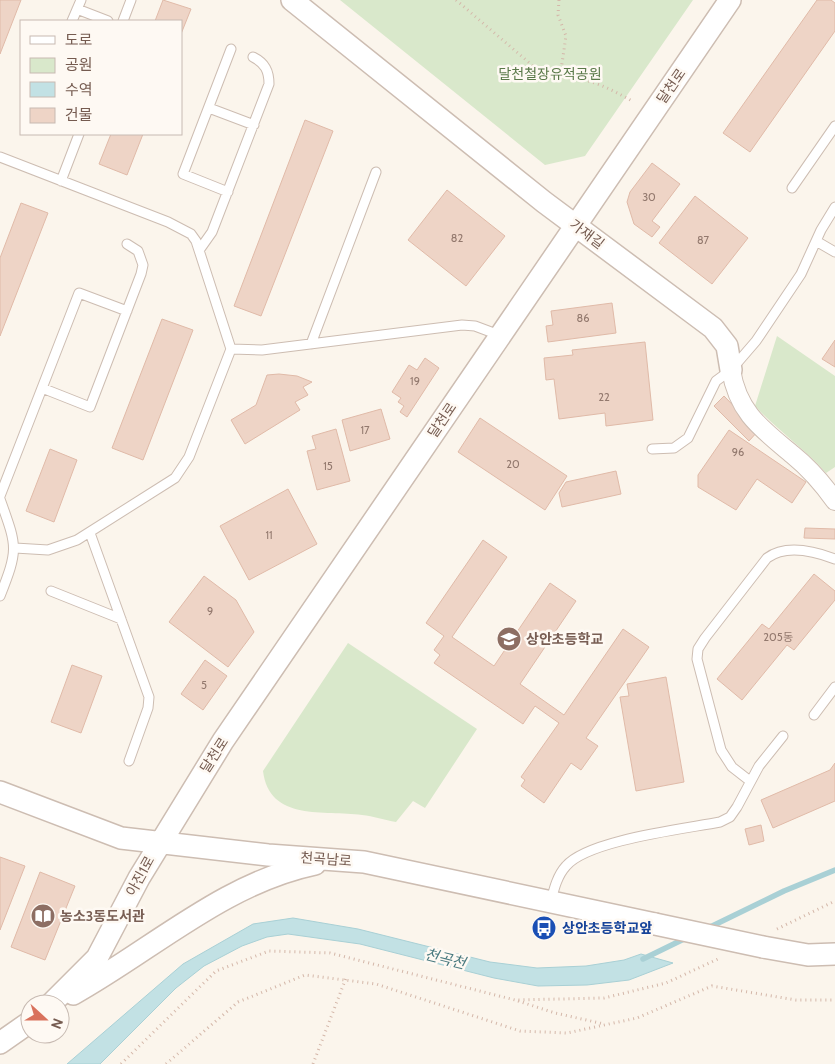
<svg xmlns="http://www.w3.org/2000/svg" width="835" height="1064" viewBox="0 0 835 1064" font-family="Cabin,'Noto Sans KR',sans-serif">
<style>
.green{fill:#d9e8cb}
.water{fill:#c2e1e4;stroke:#a9d0d5}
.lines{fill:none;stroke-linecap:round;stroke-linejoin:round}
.stream{stroke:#a9d0d5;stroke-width:5.5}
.building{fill:#eed4c6;stroke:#e0baa8}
.service-casing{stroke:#cdbdb2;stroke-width:11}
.minor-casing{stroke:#cdbdb2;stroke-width:20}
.tertiary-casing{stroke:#cdbdb2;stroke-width:24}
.path{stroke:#d4b7a9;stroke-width:3;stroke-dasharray:1 4;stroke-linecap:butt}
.service{stroke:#fff;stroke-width:9}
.minor{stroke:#fff;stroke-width:18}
.tertiary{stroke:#fff;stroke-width:21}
.tertiary-bridge-casing{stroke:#cdbdb2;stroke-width:24;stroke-linecap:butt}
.tertiary-bridge{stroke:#fff;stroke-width:21}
.labels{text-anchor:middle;stroke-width:5;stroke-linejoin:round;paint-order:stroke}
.number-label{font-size:11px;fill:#93796e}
.park-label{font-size:14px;fill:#5a7949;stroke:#fef9f3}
.street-label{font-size:14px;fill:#755b50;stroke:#fef9f3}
.education-label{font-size:14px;font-weight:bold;fill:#785e54;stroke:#fef9f3;text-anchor:start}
.transit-label{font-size:14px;font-weight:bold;fill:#164399;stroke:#fef9f3;text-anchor:start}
.water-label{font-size:15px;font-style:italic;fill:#48797f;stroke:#fef9f3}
</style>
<rect width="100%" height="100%" fill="#fbf5ec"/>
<path class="green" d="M340,0H693L585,156L545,165Z
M777,336L835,376V467L826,473C804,448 777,430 755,406Z
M348,643L477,729L425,808L413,801L396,822C385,820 373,816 362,815C325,810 269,822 263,771Z"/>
<path class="water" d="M293,918L358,929L490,962L537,968L586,966L624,960L641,954L673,963L629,980L587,985L538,986L494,978L360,944L288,934L267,937L242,946L204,966L176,988L100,1064H67L183,964L253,924Z"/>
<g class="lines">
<path class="stream" d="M706,929L784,891L835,870
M643,959L686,938"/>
</g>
<path class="building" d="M0,0H21L0,54Z
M163,0L191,9L181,34V21H155Z
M817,0H831L835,3V31L750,152L723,133Z
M305,120L333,131L261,316L234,306Z
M111,134H143L127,175L99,164Z
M652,163L680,184L652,221L660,227L652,237L634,224L627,202L630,192Z
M447,190L505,236L466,286L408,240Z
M695,196L748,238L712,284L659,243Z
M21,203L48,213L0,336V258Z
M612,303L616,333L548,342L546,326L553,325L551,311Z
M162,319L193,330L143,460L112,448Z
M835,340V367L822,359Z
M645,342L653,420L606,426L605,413L559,419L554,379L546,380L544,358L573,355L572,350Z
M425,358L439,368L407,417L400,412L404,406L398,402L401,398L392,392L409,365L417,370Z
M279,374L297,376L312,382L303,387L308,395L295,402L300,410L245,444L231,420L256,405L267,375Z
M724,396L758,431L749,441L714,406Z
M381,409L390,439L350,451L342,420Z
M480,418L567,476L545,510L458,452Z
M336,429L350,481L317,490L307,451L316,449L312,436Z
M729,430L806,482L792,503L757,479L736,510L698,487V475Z
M50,449L77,460L54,522L26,511Z
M616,471L621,494L562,507L559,493L566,482Z
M288,489L317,544L249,580L220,526Z
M805,528L835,529V539L804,538Z
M483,540L507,557L452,637L494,666L550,583L576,601L520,684L564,715L623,629L649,647L586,738L598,746L581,770L571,763L544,803L521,786L525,780L521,777L559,723L535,706L523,724L434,663L440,655L434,650L444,636L426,623Z
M814,574L835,591V600L794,650L787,645L742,700L717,679L762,624L769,629Z
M204,576L236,600L254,632L228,667L169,622Z
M205,660L227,676L203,710L181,694Z
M72,665L102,676L81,733L51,722Z
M666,677L684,782L636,791L620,697L629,696L627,684Z
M835,763V801L773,828L761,800L830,770Z
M761,825L764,841L749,845L745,829Z
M0,857L25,866L0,930Z
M40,872L75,886L45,960L11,947Z"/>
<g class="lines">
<defs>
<path id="service" d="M77,9L108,21
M72,21L81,0
M123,21L131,0
M209,108L254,125
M0,157L168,222L191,234L196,241L231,349L189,457L175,478L77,540L48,550L15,548
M61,181L79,134
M792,188L835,126
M228,192L183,174L231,49
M816,241L835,252
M200,249L212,232L269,84C269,71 265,63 253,57
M311,344L376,172
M231,349L262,350L462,325L475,326L499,335
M42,388L90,407L141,274L143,265L138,251L127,244
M652,449L674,448L688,438L716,381L731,370L756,341L801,274L821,230L835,207
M0,496L79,293L127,311
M0,499C17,547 19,548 0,596
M90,533L149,697L148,708L129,761
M51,591L121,619
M814,715L835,687
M750,781L732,767L721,750L697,659L698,649L705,638L767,558C786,544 814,551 835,559
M551,901C554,889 557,876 566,866C588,840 684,829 720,822L730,817L737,807L759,766L783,736"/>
<path id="minor" d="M731,370C738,413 762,429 793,455C809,468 823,484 835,501"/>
<path id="tertiary" d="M292,0L544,202L713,328L727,346L731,370
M0,792L121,838L268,855L364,862L655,924
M763,947L808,955L835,954
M73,994C152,950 224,883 315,864
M51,1004L97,958L139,878L223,741L730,0
M0,1043L30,1022"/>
</defs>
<use href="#service" class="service-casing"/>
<use href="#minor" class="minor-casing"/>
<use href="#tertiary" class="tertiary-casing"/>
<path class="path" d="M456,0L540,72C556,78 572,77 588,81C603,85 618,93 632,101
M559,0L558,15L566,36L560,77
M777,929L835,901
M518,1001L555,1013L604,1024
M121,1064L216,971L269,951L330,953L515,1000L604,998L666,983L718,959
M166,1064L238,1002L305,975L376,984L520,1031L567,1033L637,1018L712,986L796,1000H835
M313,1064L346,978"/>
<use href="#service" class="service"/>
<use href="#minor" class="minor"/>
<use href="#tertiary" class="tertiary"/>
<defs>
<path id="tertiary-bridge" d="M655,924L763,947"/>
</defs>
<use href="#tertiary-bridge" class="tertiary-bridge-casing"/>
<use href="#tertiary-bridge" class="tertiary-bridge"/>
</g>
<defs>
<symbol id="school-disc" viewBox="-11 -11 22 22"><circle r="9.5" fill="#8d6e63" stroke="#fef9f3"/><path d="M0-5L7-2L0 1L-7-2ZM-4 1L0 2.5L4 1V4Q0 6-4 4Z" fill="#fff"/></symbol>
<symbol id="library-disc" viewBox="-11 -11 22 22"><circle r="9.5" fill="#8d6e63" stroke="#fef9f3"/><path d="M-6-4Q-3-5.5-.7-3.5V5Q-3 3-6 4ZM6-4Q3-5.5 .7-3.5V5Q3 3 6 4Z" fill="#fff"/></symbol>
<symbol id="bus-disc" viewBox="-11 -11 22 22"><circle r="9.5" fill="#1a4fb4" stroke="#fef9f3"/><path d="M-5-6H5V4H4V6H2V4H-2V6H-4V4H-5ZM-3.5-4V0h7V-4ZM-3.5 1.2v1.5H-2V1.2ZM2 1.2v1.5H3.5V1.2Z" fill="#fff"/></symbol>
</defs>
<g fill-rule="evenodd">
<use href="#school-disc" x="495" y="625" width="28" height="28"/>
<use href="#library-disc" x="29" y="902" width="28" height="28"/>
<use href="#bus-disc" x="530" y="914" width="28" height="28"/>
</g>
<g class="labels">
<g class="number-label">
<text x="649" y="201">30</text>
<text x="457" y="242">82</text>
<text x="703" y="244">87</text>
<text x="583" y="322">86</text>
<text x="415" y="385">19</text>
<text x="604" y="401">22</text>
<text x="365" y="434">17</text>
<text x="738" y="456">96</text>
<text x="513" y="468">20</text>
<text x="328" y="470">15</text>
<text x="269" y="539">11</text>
<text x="210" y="615">9</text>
<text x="778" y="641">205동</text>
<text x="204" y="689">5</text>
</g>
<g class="park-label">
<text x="550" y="79">달천철장유적공원</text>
</g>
<g class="street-label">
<text transform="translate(671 86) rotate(-55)" y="5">달천로</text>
<text transform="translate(587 234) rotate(37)" y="5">가재길</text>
<text transform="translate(442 420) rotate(-56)" y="5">달천로</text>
<text transform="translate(214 755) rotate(-57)" y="5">달천로</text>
<text transform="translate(326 859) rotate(4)" y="5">천곡남로</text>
<text transform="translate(140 876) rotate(-61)" y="5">아진1로</text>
</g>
<g class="education-label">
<text x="526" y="644">상안초등학교</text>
<text x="60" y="921">농소3동도서관</text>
</g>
<g class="transit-label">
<text x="562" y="933">상안초등학교앞</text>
</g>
<g class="water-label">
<text transform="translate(445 959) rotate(14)" y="5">천곡천</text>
</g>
</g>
<rect x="20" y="20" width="162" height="115" fill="#fef9f3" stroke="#c7bab2"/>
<rect x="30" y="36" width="25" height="8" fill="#ffffff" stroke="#c7bab2"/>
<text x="65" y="45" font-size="15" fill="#755b50">도로</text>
<rect x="30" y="58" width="25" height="15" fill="#d9e8cb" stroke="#c7bab2"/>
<text x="65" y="70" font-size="15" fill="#755b50">공원</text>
<rect x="30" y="82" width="25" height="15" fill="#c2e1e4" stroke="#c7bab2"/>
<text x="65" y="95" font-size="15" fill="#755b50">수역</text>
<rect x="30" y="108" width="25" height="15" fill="#eed4c6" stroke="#c7bab2"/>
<text x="65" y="120" font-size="15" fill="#755b50">건물</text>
<g transform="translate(45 1019) rotate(111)"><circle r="24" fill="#fef9f3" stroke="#c7bab2"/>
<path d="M0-4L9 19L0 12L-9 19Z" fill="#d9725d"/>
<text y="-8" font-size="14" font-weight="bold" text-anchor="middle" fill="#755b50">N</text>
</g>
</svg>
